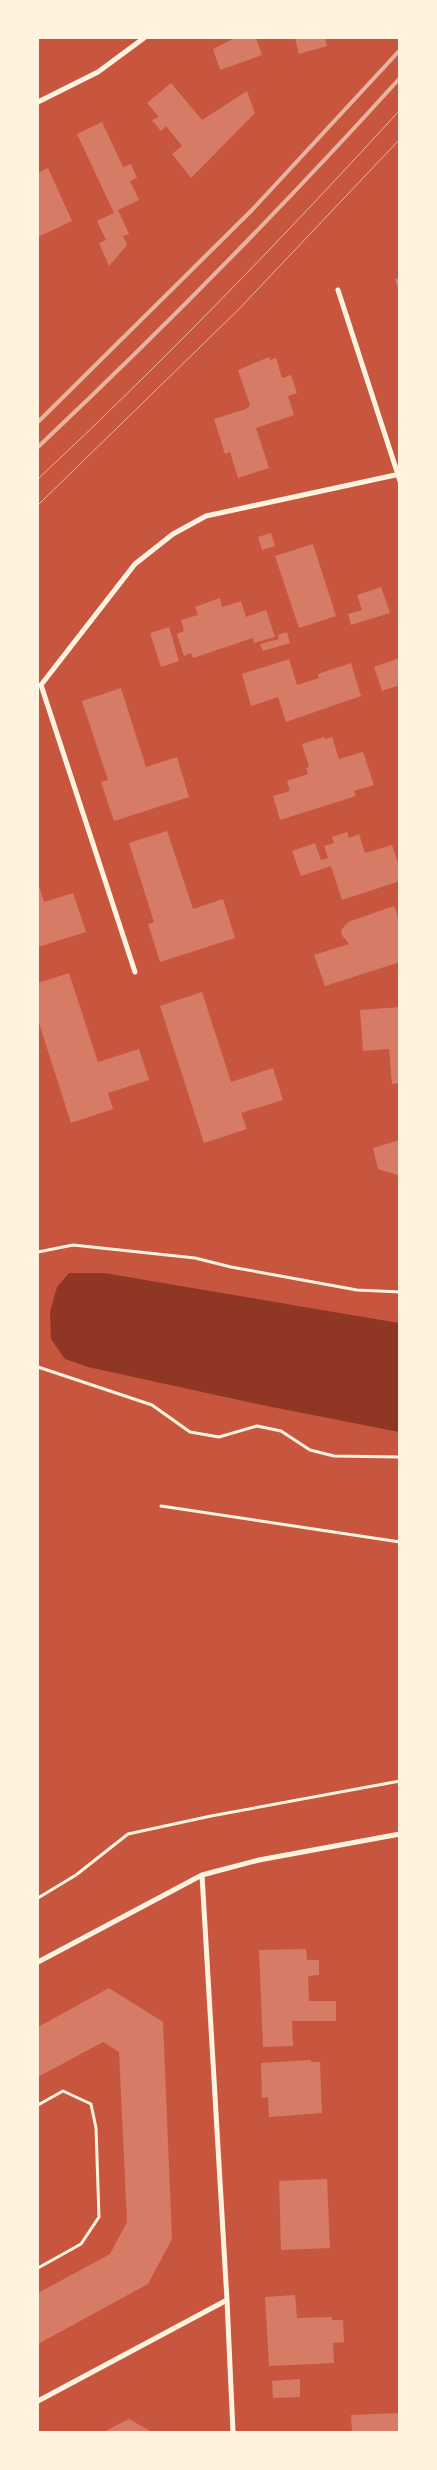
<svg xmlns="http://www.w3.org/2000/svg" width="437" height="2470" viewBox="0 0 437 2470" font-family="'Work Sans',sans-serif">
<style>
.water{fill:#8f3625}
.building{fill:#d67c66}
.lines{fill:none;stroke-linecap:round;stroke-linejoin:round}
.path{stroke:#fff3e0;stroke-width:3}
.minor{stroke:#fff3e0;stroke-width:5}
.tram{stroke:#e9b49f;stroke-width:1}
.rail{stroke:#e9b49f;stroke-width:4}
</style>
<rect width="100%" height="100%" fill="#c8553d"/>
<path class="water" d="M69,1273H104L399,1323V1432L257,1404L88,1367L65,1359L51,1339L50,1312L57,1287Z"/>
<path class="building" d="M235,38H256L262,55L220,70L213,49Z
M295,38H325L327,46L299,54Z
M171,83L202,120L247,91L255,113L191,178L172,154L182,146L166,126L161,131L152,120L159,117L147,103Z
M102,122L123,167L131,164L137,178L130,181L139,200L118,210L129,234L123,236L127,245L109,266L99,243L106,240L97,221L114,213L77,134Z
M48,168L72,221L38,237V173Z
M400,278V292H399L395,279Z
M269,357L270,360L276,358L282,378L291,375L297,393L288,396L294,415L256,428L269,468L238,478L230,452L225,454L214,419L246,409L250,405L238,370Z
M271,533L275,546L262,550L258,537Z
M313,544L336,616L299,628L275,556Z
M381,587L390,613L351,625L348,614L362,610L357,595Z
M220,598L222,607L241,601L246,617L266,610L275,637L254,643L253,638L193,658L191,653L184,656L177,634L184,631L181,620L198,615L195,607Z
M169,627L179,661L161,667L150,633Z
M287,632L290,643L263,651L260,644L279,639L278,635Z
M400,658V685L382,691L374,667Z
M289,659L297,685L319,678L318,674L351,663L361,696L286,722L278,697L251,706L242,674Z
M121,688L146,767L177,757L189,797L114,821L101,782L108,780L82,701Z
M324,737L325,739L332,737L339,759L363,752L374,785L354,791L356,796L280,820L273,796L290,791L287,781L308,774L306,768L309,767L302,744Z
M167,831L193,909L223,899L235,938L160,962L148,924L154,922L129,843Z
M347,832L349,838L359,834L365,853L392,845L400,869V881L342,900L331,866L301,876L292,851L315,843L321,860L328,858L324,846L334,843L332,837Z
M38,883L44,902L73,893L86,932L38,947Z
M394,906L400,922V962L325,986L314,955L349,944L341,934L342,929L348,922Z
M69,973L98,1062L139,1049L149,1080L108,1093L113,1109L71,1123L38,1020V983Z
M202,992L231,1082L273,1068L283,1100L241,1113L247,1129L204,1143L160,1006Z
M400,1007V1083L392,1084L389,1049L363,1051L360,1010Z
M400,1140V1176L378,1169L373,1148Z
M306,1949L307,1960H319V1975L308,1976L309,2001H336V2021H292L293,2046L263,2047L259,1950Z
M109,1988L163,2022L172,2239L148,2284L38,2344V2293L110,2254L127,2222L119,2052L103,2042L38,2077V2027Z
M311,2060V2062H320L322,2113L269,2117L268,2097L262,2098L261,2063Z
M327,2179L330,2248L281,2250L279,2181Z
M295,2295L297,2318L332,2317V2320H343L344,2342L333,2343L334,2363L269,2366L265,2297Z
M300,2379V2397L273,2398L272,2381Z
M400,2413V2432H352L351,2415Z
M129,2419L152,2432H104Z"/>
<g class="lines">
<path class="path" d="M38,1252L73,1245L195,1258L231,1267L357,1290L400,1292
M38,1367L152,1405L190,1432L219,1437L257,1426L281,1431L310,1450L334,1456L400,1457
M161,1506L400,1542
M38,1898L76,1875L128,1834L211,1816L400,1781
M38,2105L63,2091L91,2104L96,2128L99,2217L81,2244L38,2268"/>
<path class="minor" d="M38,102L98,72L144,38
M338,290L400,481
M135,972L41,685L135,564L173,534L206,516L400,474
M202,1875L227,2300L233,2432
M38,1962L202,1875L259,1860L400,1834
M38,2401L227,2300"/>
<path class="tram" d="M38,479C164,361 283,238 400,110
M38,505L239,309L400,139"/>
<path class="rail" d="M38,422L252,210L400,50
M38,447C163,329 284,206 400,78"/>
</g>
<rect width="437" height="2470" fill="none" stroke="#fff3e0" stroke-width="78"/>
</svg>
